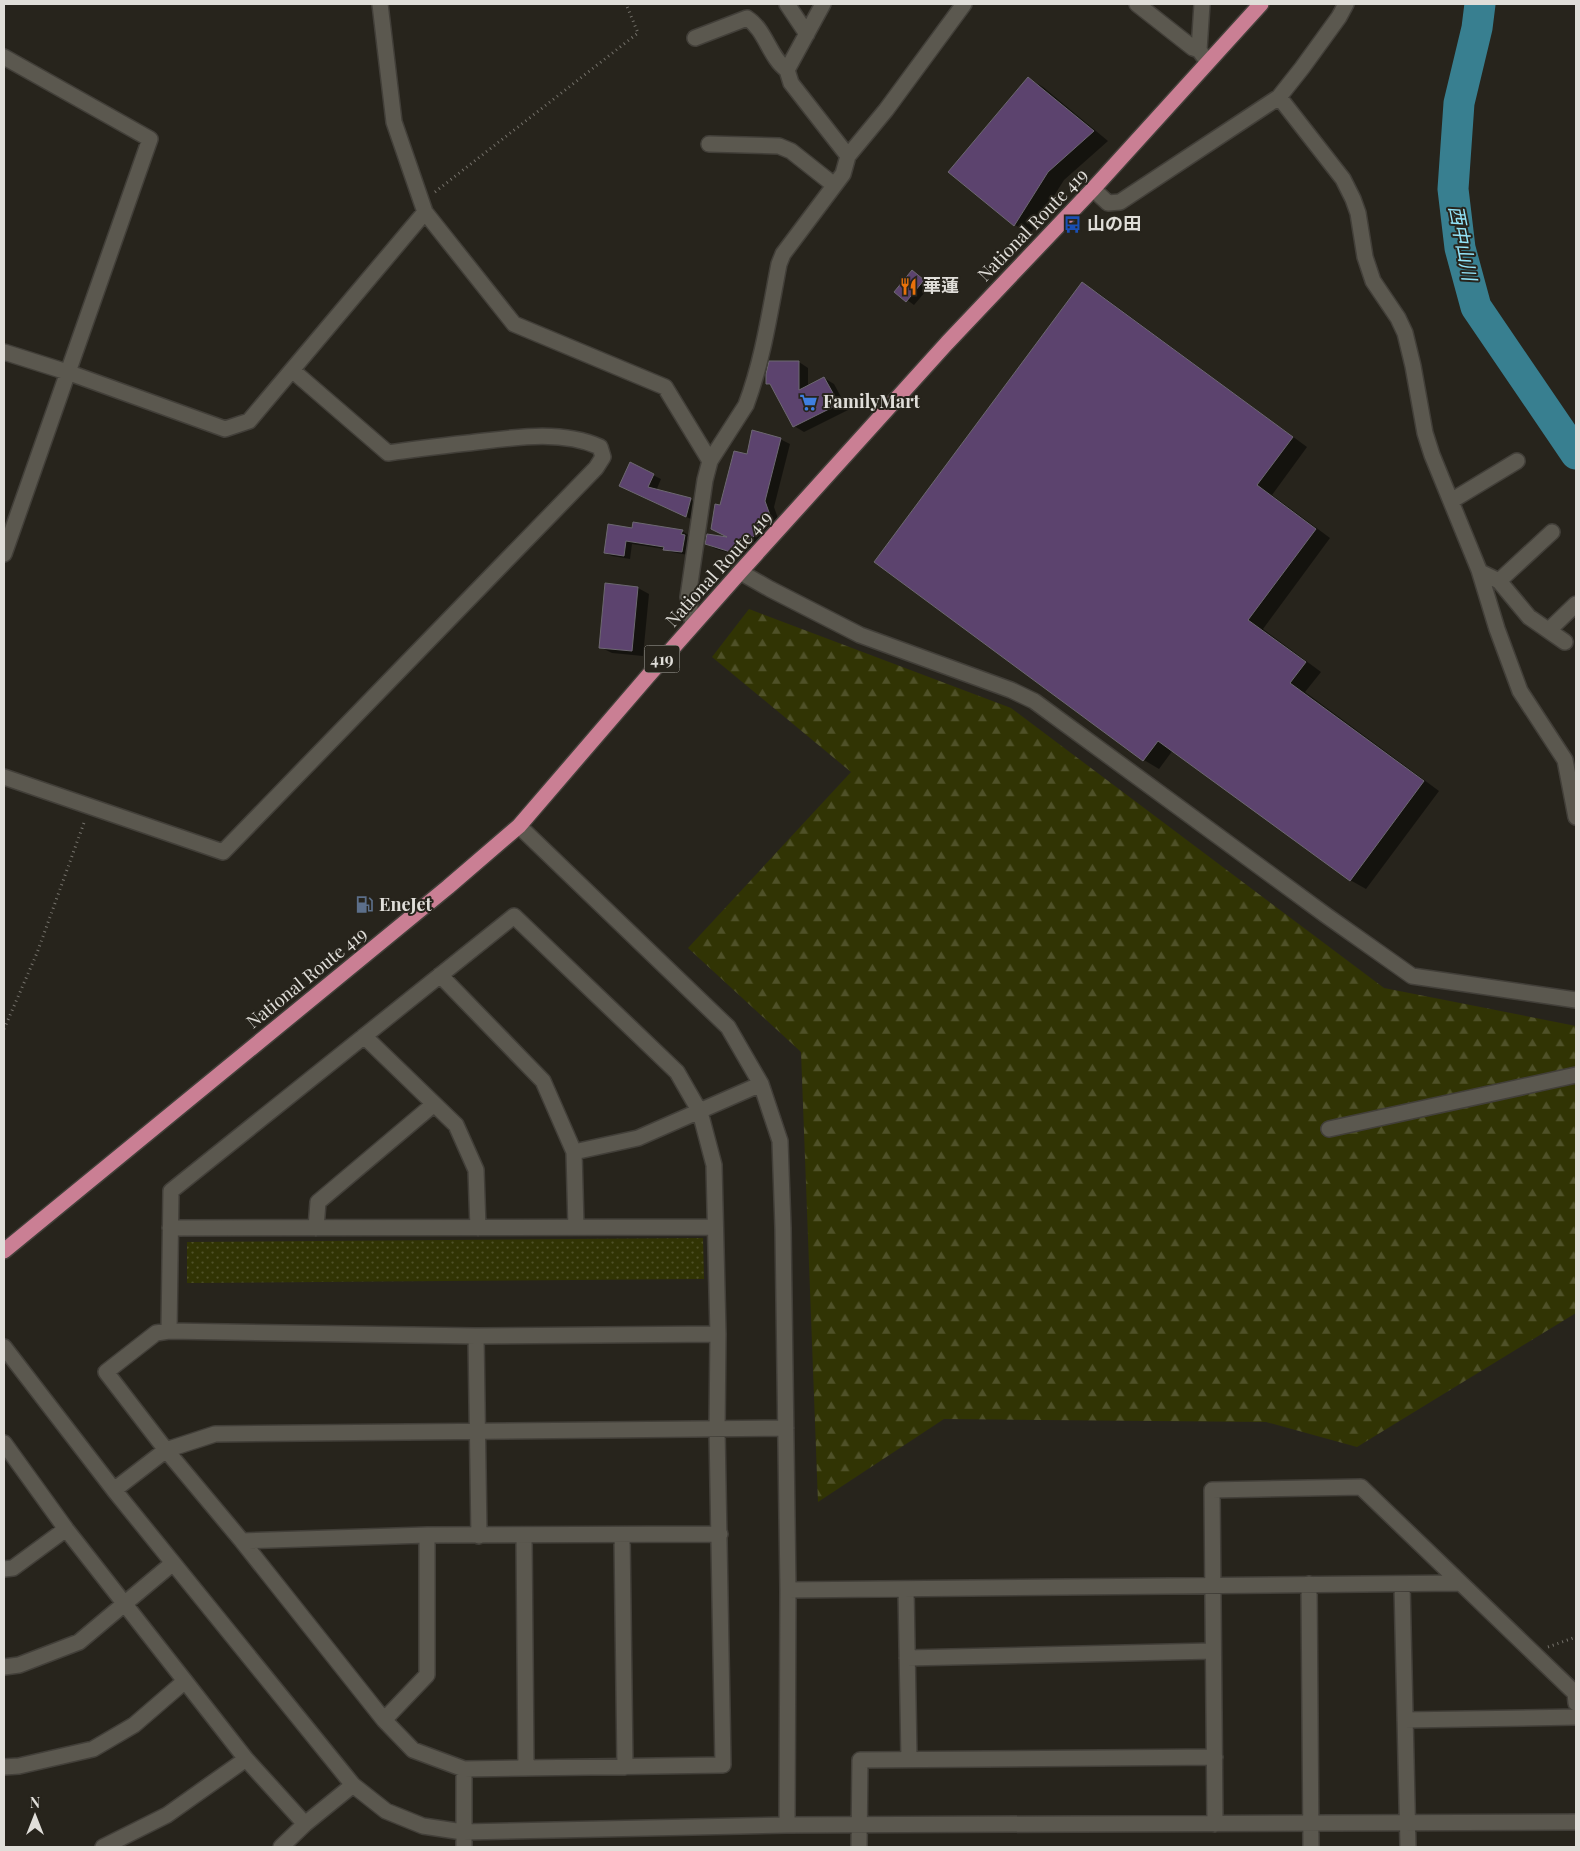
<svg xmlns="http://www.w3.org/2000/svg" width="1580" height="1851" viewBox="0 0 1580 1851" font-family="'Playfair Display','Noto Sans JP',serif">
<style>
.grass{fill:url(#grass-dots)}
.forest{fill:url(#forest-firs)}
.shadow{fill:#0007}
.lines{fill:none;stroke-linecap:round;stroke-linejoin:round}
.river{stroke:#387f90;stroke-width:31}
.building{fill:#5c436e;stroke:#6d6871}
.street-casing{stroke:#423f39;stroke-width:18}
.highway-casing{stroke:#423f39;stroke-width:18}
.path{stroke:#76736c;stroke-width:3;stroke-dasharray:1 4;stroke-linecap:butt}
.street{stroke:#5b584f;stroke-width:15}
.highway{stroke:#ca7f94;stroke-width:15}
.labels{text-anchor:middle;stroke-width:4;stroke-linejoin:round;paint-order:stroke}
.shield{fill:#27241c;stroke:#a8a6a0;stroke-width:1}
.shield-label{font-size:16px;font-weight:bold;fill:#e0ded9}
.poi-label{font-size:18px;font-weight:bold;fill:#e0ded9;stroke:#27241c;text-anchor:start}
.street-label{font-size:18px;fill:#e0ded9;stroke:#27241c}
.water-label{font-size:19px;font-style:italic;fill:#93e4f9;stroke:#27241c}
</style>
<defs>
<pattern id="grass-dots" width="8" height="8" patternUnits="userSpaceOnUse" patternTransform="scale(1.25)"><rect width="8" height="8" fill="#313404"/><path d="M2 2h.1M6 6h.1" fill="none" stroke="#4f5128" stroke-width="1.8" stroke-linecap="round"/></pattern>
<pattern id="forest-firs" width="22" height="20" patternUnits="userSpaceOnUse" patternTransform="scale(1.25)"><rect width="22" height="20" fill="#313404"/><path d="M5 1l3.5 6h-7zM16 11l3.5 6h-7z" fill="#4f5128"/></pattern>
</defs>
<rect width="100%" height="100%" fill="#27241c"/>
<path class="grass" d="M703,1238L704,1279L187,1283V1242Z"/>
<path class="forest" d="M749,609L1011,708L1384,988L1576,1026V1313L1357,1447L1266,1422L944,1419L818,1502L801,1052L688,948L851,772L712,657Z"/>
<path class="shadow" d="M1028,78L1043,87L1108,141L1064,180L1030,234L1015,225L950,172Z
M912,271L931,285L914,305L895,291Z
M1082,284L1097,292L1307,447L1272,495L1330,538L1263,629L1321,672L1305,692L1439,791L1366,889L1350,880L1173,750L1159,769L1144,760L875,562Z
M799,362L808,368V387L824,378L834,384L848,410L804,432L794,426L773,387L767,384Z
M780,439L790,444L774,507L780,524L747,558L716,549L706,544L732,540L721,507L747,455Z
M630,464L661,479L656,491L690,499L697,504L693,520L627,489Z
M633,529L682,531L688,535L687,538L690,540L688,555L671,552L665,549L632,544L630,559L612,556L605,553Z
M638,588L649,594L643,656L612,653L600,647Z"/>
<g class="lines">
<path class="river" d="M1480,4L1477,28L1459,103L1453,189L1460,248L1476,307L1576,454"/>
</g>
<path class="building" d="M1028,77L1094,131L1048,172L1014,226L948,172Z
M912,270L924,280L906,302L894,292Z
M1082,282L1293,437L1257,485L1316,529L1248,620L1306,662L1290,683L1424,781L1350,881L1158,741L1143,761L874,562Z
M769,361H799V390L824,377L839,404L793,427L770,384H766V374Z
M752,430L781,438L765,501L771,518L737,554L705,544L707,534L727,537L711,529L715,504L720,505L734,451L747,454Z
M630,462L654,474L648,487L691,498L686,517L619,486Z
M633,522L683,530L681,534L685,535L682,552L663,550L664,547L626,541L624,556L604,553L608,524L632,528Z
M605,583L638,587L632,651L599,648Z"/>
<g class="lines">
<defs>
<path id="street" d="M380,4L394,122L425,212L514,324L665,387L710,461
M787,4L807,34
M1137,4L1193,48L1199,50
M1202,4L1199,50L1204,57
M695,38L747,18C766,30 769,57 787,70
M4,57L150,139L4,554
M1279,97L1343,179L1353,199L1358,213L1365,257L1373,281L1398,318L1405,333L1413,366L1425,433L1432,455L1479,570L1497,629L1520,691L1565,760L1576,817
M709,144L779,146L791,151L834,185
M848,156L886,110L964,4
M1093,189L1108,203L1120,202L1279,97L1302,68L1339,17L1346,4
M4,352L67,372L225,429L249,421L425,212
M1451,501L1517,461
M740,572L770,589L860,635L1011,690L1034,701L1327,916L1412,976L1576,1000
M1480,572L1499,581L1529,617L1565,642
M1499,581L1552,532
M693,625L688,597L705,480L710,461L746,405C763,360 770,311 779,264L783,254L843,174L848,156L791,83L787,70L823,4
M1549,630L1576,604
M4,777L223,852L596,468L603,457L600,447C560,429 511,438 468,443C441,446 415,449 388,453L292,370
M519,826L728,1027L761,1084L780,1141L783,1228L788,1590L787,1825
M440,975L543,1081L574,1152L576,1227
M364,1036L456,1125L476,1170L478,1228
M1329,1129L1576,1075
M574,1152L638,1138L761,1084
M170,1228L715,1227
M316,1228L318,1202L434,1104
M169,1331L171,1191L514,916L677,1072L700,1112L714,1165L718,1334L717,1430L723,1765L464,1769L413,1750L384,1720L242,1541L166,1450L106,1372L156,1333L169,1331L476,1336L718,1334
M476,1336L479,1536
M4,1347L114,1490L353,1785L386,1811L423,1826L463,1832L787,1825L1576,1822
M4,1443L66,1529L185,1681L246,1759L305,1824
M114,1490L166,1450L215,1434L786,1428
M622,1535L625,1767
M524,1536L526,1768
M242,1541L427,1535L720,1534
M4,1569L13,1568L66,1529
M1309,1584L1311,1847
M1402,1584L1408,1847
M906,1589L909,1759
M788,1590L1459,1583
M907,1658L1213,1651
M4,1667L19,1665L79,1642L173,1563
M384,1720L427,1675V1535
M1405,1720L1576,1717
M4,1767L19,1766L93,1749L134,1725L185,1681
M1215,1824L1212,1490L1361,1487L1575,1693L1576,1703
M103,1847L167,1815L246,1759
M281,1847L305,1824L353,1785
M464,1847V1769
M859,1847L860,1760L1215,1757"/>
<path id="highway" d="M4,1251L448,887L519,826L648,676L740,572L947,343L1093,189L1261,4"/>
</defs>
<use href="#street" class="street-casing"/>
<use href="#highway" class="highway-casing"/>
<path class="path" d="M435,192L638,33L626,4
M4,1029L37,953L85,820
M1548,1647L1576,1637"/>
<use href="#street" class="street"/>
<use href="#highway" class="highway"/>
</g>
<defs>
<symbol id="bus-bare" viewBox="-9 -9 18 18"><path d="M-5-6H5V4H4V6H2V4H-2V6H-4V4H-5ZM-3.5-4V0h7V-4ZM-3.5 1.2v1.5H-2V1.2ZM2 1.2v1.5H3.5V1.2Z" fill="#1a4fb4" stroke="#27241c" stroke-width="2.5" paint-order="stroke"/></symbol>
<symbol id="restaurant-bare" viewBox="-9 -9 18 18"><path d="M-5-6h1v4h1v-4h1v4h1v-4h1v5L-1.5 .5V6h-2V.5L-5-1ZM5-6V6H3V1.5H1.5Q1.5-4 5-6Z" fill="#e8710a" stroke="#27241c" stroke-width="2.5" paint-order="stroke"/></symbol>
<symbol id="supermarket-bare" viewBox="-9 -9 18 18"><path d="M-6-5.5h2.5l.6 2H6L4.5 2H-2.5L-4.4-4H-6ZM-1.5 3.2a1.3 1.3 0 1 0 .1 0ZM3 3.2a1.3 1.3 0 1 0 .1 0Z" fill="#3f7fe0" stroke="#27241c" stroke-width="2.5" paint-order="stroke"/></symbol>
<symbol id="fuel-bare" viewBox="-9 -9 18 18"><path d="M-5.5-6h7V0h2V4h1.3V-2.5L3-4.5l.8-.8L6-3V5H2.5V1h-1V6h-7ZM-4.2-4.7v3.2H.2V-4.7Z" fill="#5c6f8a" stroke="#27241c" stroke-width="2.5" paint-order="stroke"/></symbol>
</defs>
<g fill-rule="evenodd">
<use href="#bus-bare" x="1060" y="212" width="25" height="25"/>
<use href="#restaurant-bare" x="896" y="274" width="25" height="25"/>
<use href="#supermarket-bare" x="796" y="390" width="25" height="25"/>
<use href="#fuel-bare" x="352" y="892" width="25" height="25"/>
</g>
<g class="labels">
<rect class="shield" x="644.5" y="645.5" width="35" height="27" rx="4"/>
<g class="shield-label">
<text x="662" y="665">419</text>
</g>
<g class="poi-label">
<text x="1087" y="230">山の田</text>
<text x="923" y="292">華蓮</text>
<text x="823" y="408">FamilyMart</text>
<text x="379" y="911">EneJet</text>
</g>
<g class="street-label">
<text transform="translate(1033 225) rotate(-46)" y="6">National Route 419</text>
<text transform="translate(719 569) rotate(-48)" y="6">National Route 419</text>
<text transform="translate(307 978) rotate(-39)" y="6">National Route 419</text>
</g>
<g class="water-label">
<text transform="translate(1463 243) rotate(79)" y="7">西中山川</text>
</g>
</g>
<rect width="1580" height="1851" fill="none" stroke="#e0ded9" stroke-width="10"/>
<g transform="translate(35 1816)" stroke="#27241c" stroke-width="4" paint-order="stroke">
<path d="M0-4L9 19L0 12L-9 19Z" fill="#e0ded9"/>
<text y="-8" font-size="14" font-weight="bold" text-anchor="middle" fill="#e0ded9">N</text>
</g>
</svg>
